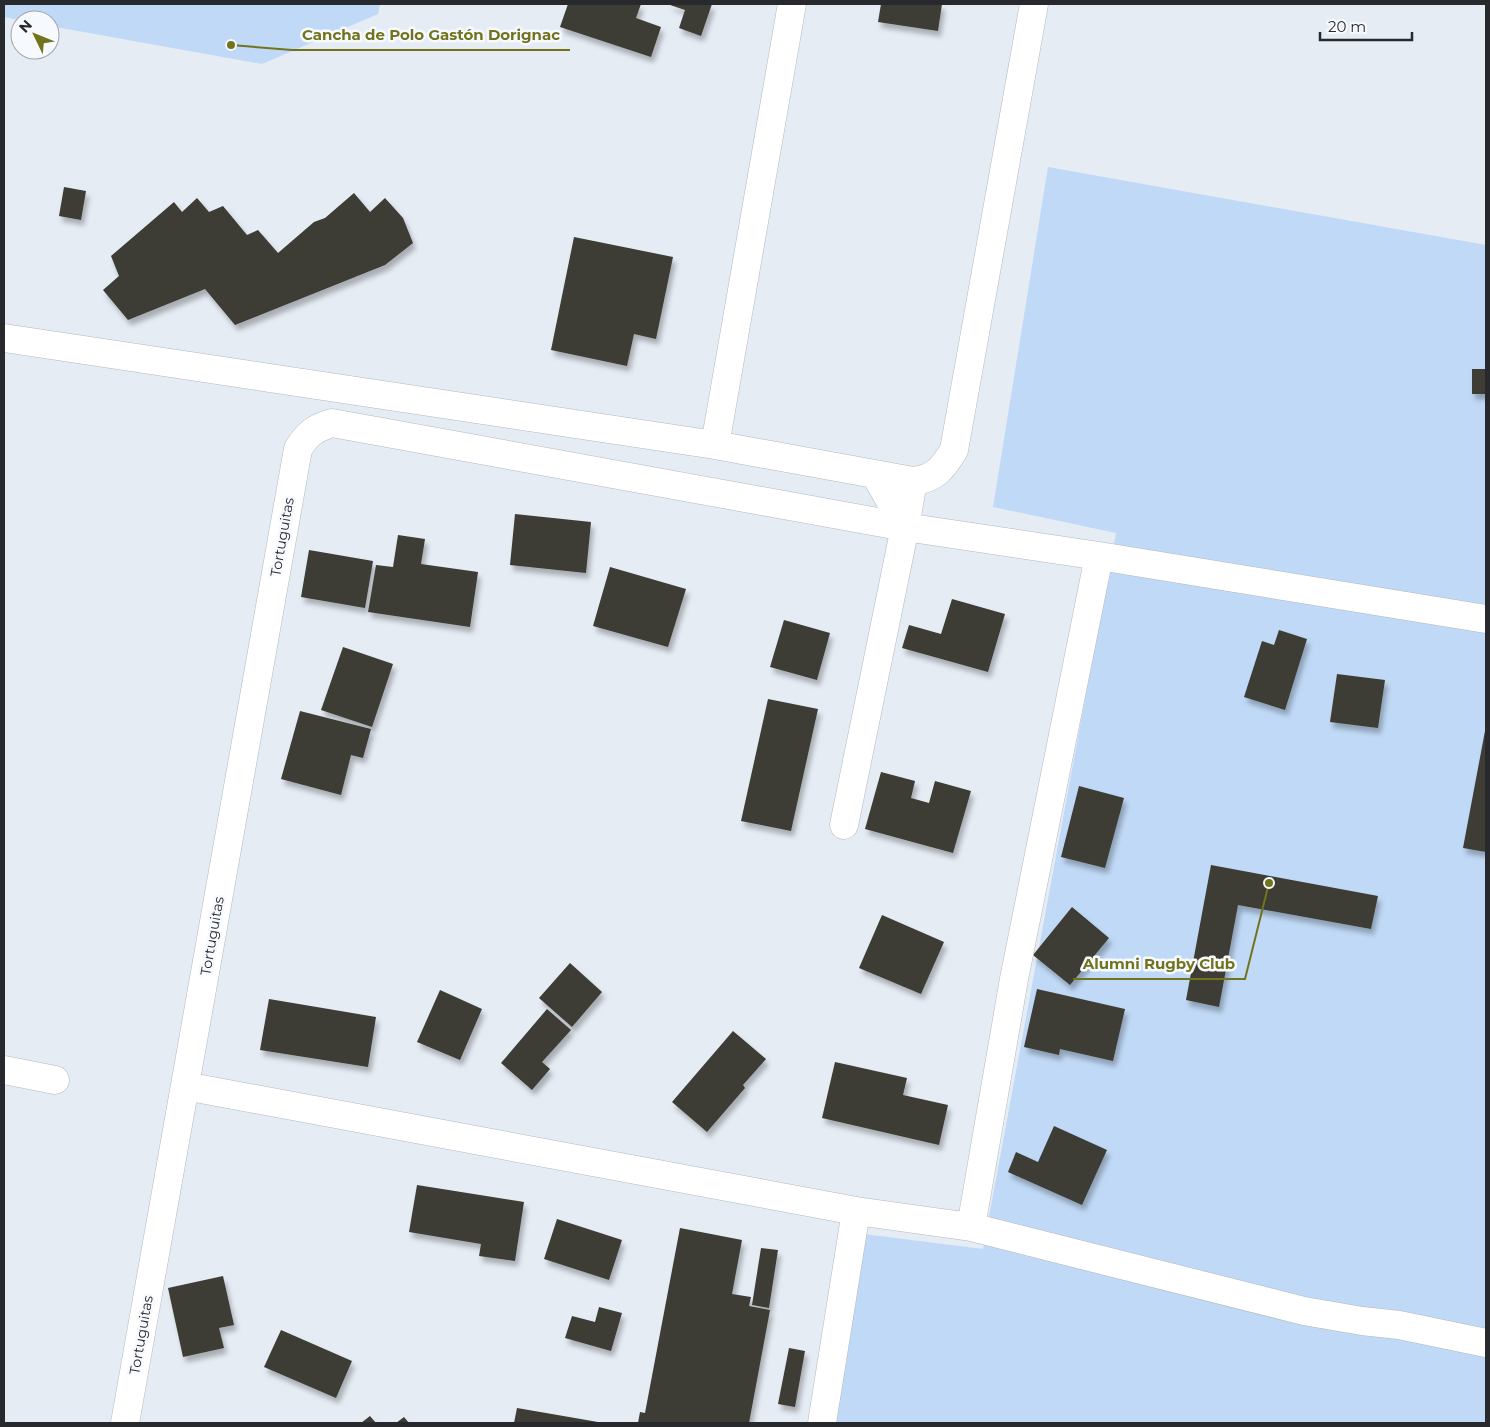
<svg xmlns="http://www.w3.org/2000/svg" width="1490" height="1427" viewBox="0 0 1490 1427" font-family="Montserrat,sans-serif">
<style>
.green{fill:#c0d9f6}
.building{fill:#3c3c35;filter:url(#shadow)}
.lines{fill:none;stroke-linecap:round;stroke-linejoin:round}
.minor-casing{stroke:#b2b8bf;stroke-width:29}
.minor{stroke:#fff;stroke-width:28}
.labels{text-anchor:middle;stroke-width:5;stroke-linejoin:round;paint-order:stroke}
.street-label{font-size:14px;fill:#27292c;stroke:#f6f9fe}
.leader{fill:none;stroke:#71741b;stroke-width:2}
.callout-dot{fill:#71741b;stroke:#f6f9fe;stroke-width:2}
.callout-label{font-size:15px;text-anchor:middle;font-weight:bold;fill:#71741b;stroke:#f6f9fe;stroke-width:5;stroke-linejoin:round;paint-order:stroke}
</style>
<defs>
<filter id="shadow"><feDropShadow dx="3" dy="5.5" stdDeviation="2.5" flood-color="#0004"/></filter>
</defs>
<rect width="100%" height="100%" fill="#e6ecf4"/>
<path class="green" d="M4,4H380L378,14L262,64L50,26V20H20L4,17Z
M1048,167L1486,245V1423H833L864,1234L983,1249L1116,533L993,507Z"/>
<path class="building" d="M568,4H641L636,18L661,27L651,57L560,27Z
M667,4H712L701,36L679,28L685,10Z
M881,4H942L938,31L878,22Z
M64,187L86,191L81,220L59,216Z
M354,193L370,212L385,198L403,218L413,243L385,265L235,325L205,289L128,320L103,290L119,276L111,256L174,202L182,212L197,198L209,212L223,206L247,235L258,230L278,253L314,222L325,218Z
M574,237L673,257L656,339L634,334L627,366L551,350Z
M1472,369H1486V394H1472Z
M515,514L591,522L586,573L510,565Z
M398,535L425,539L421,564L478,572L470,627L368,612L376,565L393,567Z
M309,550L373,561L365,608L301,597Z
M610,567L686,589L668,647L593,626Z
M952,599L1005,614L988,672L902,648L909,625L941,634Z
M784,620L830,633L817,680L770,667Z
M1279,630L1307,639L1285,710L1244,697L1262,641L1274,645Z
M343,647L393,664L372,727L321,710Z
M1337,674L1385,680L1378,728L1330,722Z
M768,699L818,709L791,831L741,821Z
M300,711L371,729L363,758L351,755L341,795L281,779Z
M1485,731H1486V852L1463,848Z
M881,772L915,781L911,798L929,803L935,781L971,791L953,853L865,829Z
M1079,786L1124,798L1105,868L1061,857Z
M1211,865L1378,896L1371,929L1238,905L1219,1007L1186,1000Z
M1072,907L1109,938L1070,985L1033,955Z
M882,915L944,942L921,994L859,968Z
M570,963L602,992L572,1027L539,998Z
M1037,989L1125,1009L1113,1061L1060,1049L1059,1055L1024,1047Z
M440,990L482,1009L460,1060L417,1042Z
M269,999L376,1017L368,1067L260,1050Z
M547,1009L571,1030L542,1062L550,1069L532,1090L501,1063Z
M733,1031L766,1059L743,1085L745,1088L707,1132L672,1102Z
M835,1062L907,1078L903,1095L948,1105L939,1145L822,1118Z
M1054,1126L1107,1150L1082,1205L1008,1172L1016,1152L1038,1162Z
M417,1185L524,1202L515,1261L479,1256L481,1244L409,1232Z
M557,1219L622,1240L609,1280L544,1259Z
M680,1228L742,1240L732,1294L751,1297L749,1306L770,1310L749,1423H638L640,1412L645,1413Z
M761,1248L778,1250L769,1308L752,1305Z
M223,1276L234,1325L219,1328L224,1348L183,1357L168,1288Z
M599,1307L622,1313L611,1351L565,1338L572,1316L595,1322Z
M281,1330L352,1361L336,1398L264,1367Z
M789,1348L805,1351L795,1407L778,1404Z
M517,1408L598,1422V1423H514Z
M370,1416L376,1423H361Z
M404,1417L409,1423H396Z"/>
<g class="lines">
<defs>
<path id="minor" d="M4,338L715,445L913,481C935,479 943,468 954,450L1034,4
M715,445L792,4
M875,474L905,527L913,481
M844,825L905,527
M4,1070L55,1080
M185,1086L856,1211L971,1227L1014,979L1099,556L1486,619
M971,1227L1304,1311L1362,1321L1399,1325L1486,1343
M125,1423L298,449C307,434 315,428 332,423L905,527L1099,556
M822,1423L856,1211"/>
</defs>
<use href="#minor" class="minor-casing"/>
<use href="#minor" class="minor"/>
</g>
<g class="labels">
<g class="street-label">
<text transform="translate(282 537) rotate(-80)" y="5">Tortuguitas</text>
<text transform="translate(212 936) rotate(-80)" y="5">Tortuguitas</text>
<text transform="translate(141 1335) rotate(-80)" y="5">Tortuguitas</text>
</g>
</g>
<path class="leader" d="M231 45L292 50H570M1269 883L1245 979H1073"/>
<g class="callout-dot">
<circle cx="231" cy="45" r="5"/>
<circle cx="1269" cy="883" r="5"/>
</g>
<g class="callout-label">
<text x="431" y="40">Cancha de Polo Gastón Dorignac</text>
<text x="1159" y="969">Alumni Rugby Club</text>
</g>
<rect width="1490" height="1427" fill="none" stroke="#27292c" stroke-width="10"/>
<g transform="translate(35 35) rotate(313)"><circle r="24" fill="#f6f9fe" stroke="#a3a6aa"/>
<path d="M0-4L9 19L0 12L-9 19Z" fill="#71741b"/>
<text y="-8" font-size="14" font-weight="bold" text-anchor="middle" fill="#27292c">N</text>
</g>
<path d="M1320 32v8h92v-8" fill="none" stroke="#27292c" stroke-width="2.5"/>
<text x="1328" y="32" font-size="15" fill="#27292c" stroke="#f6f9fe" stroke-width="4" paint-order="stroke">20 m</text>
</svg>
